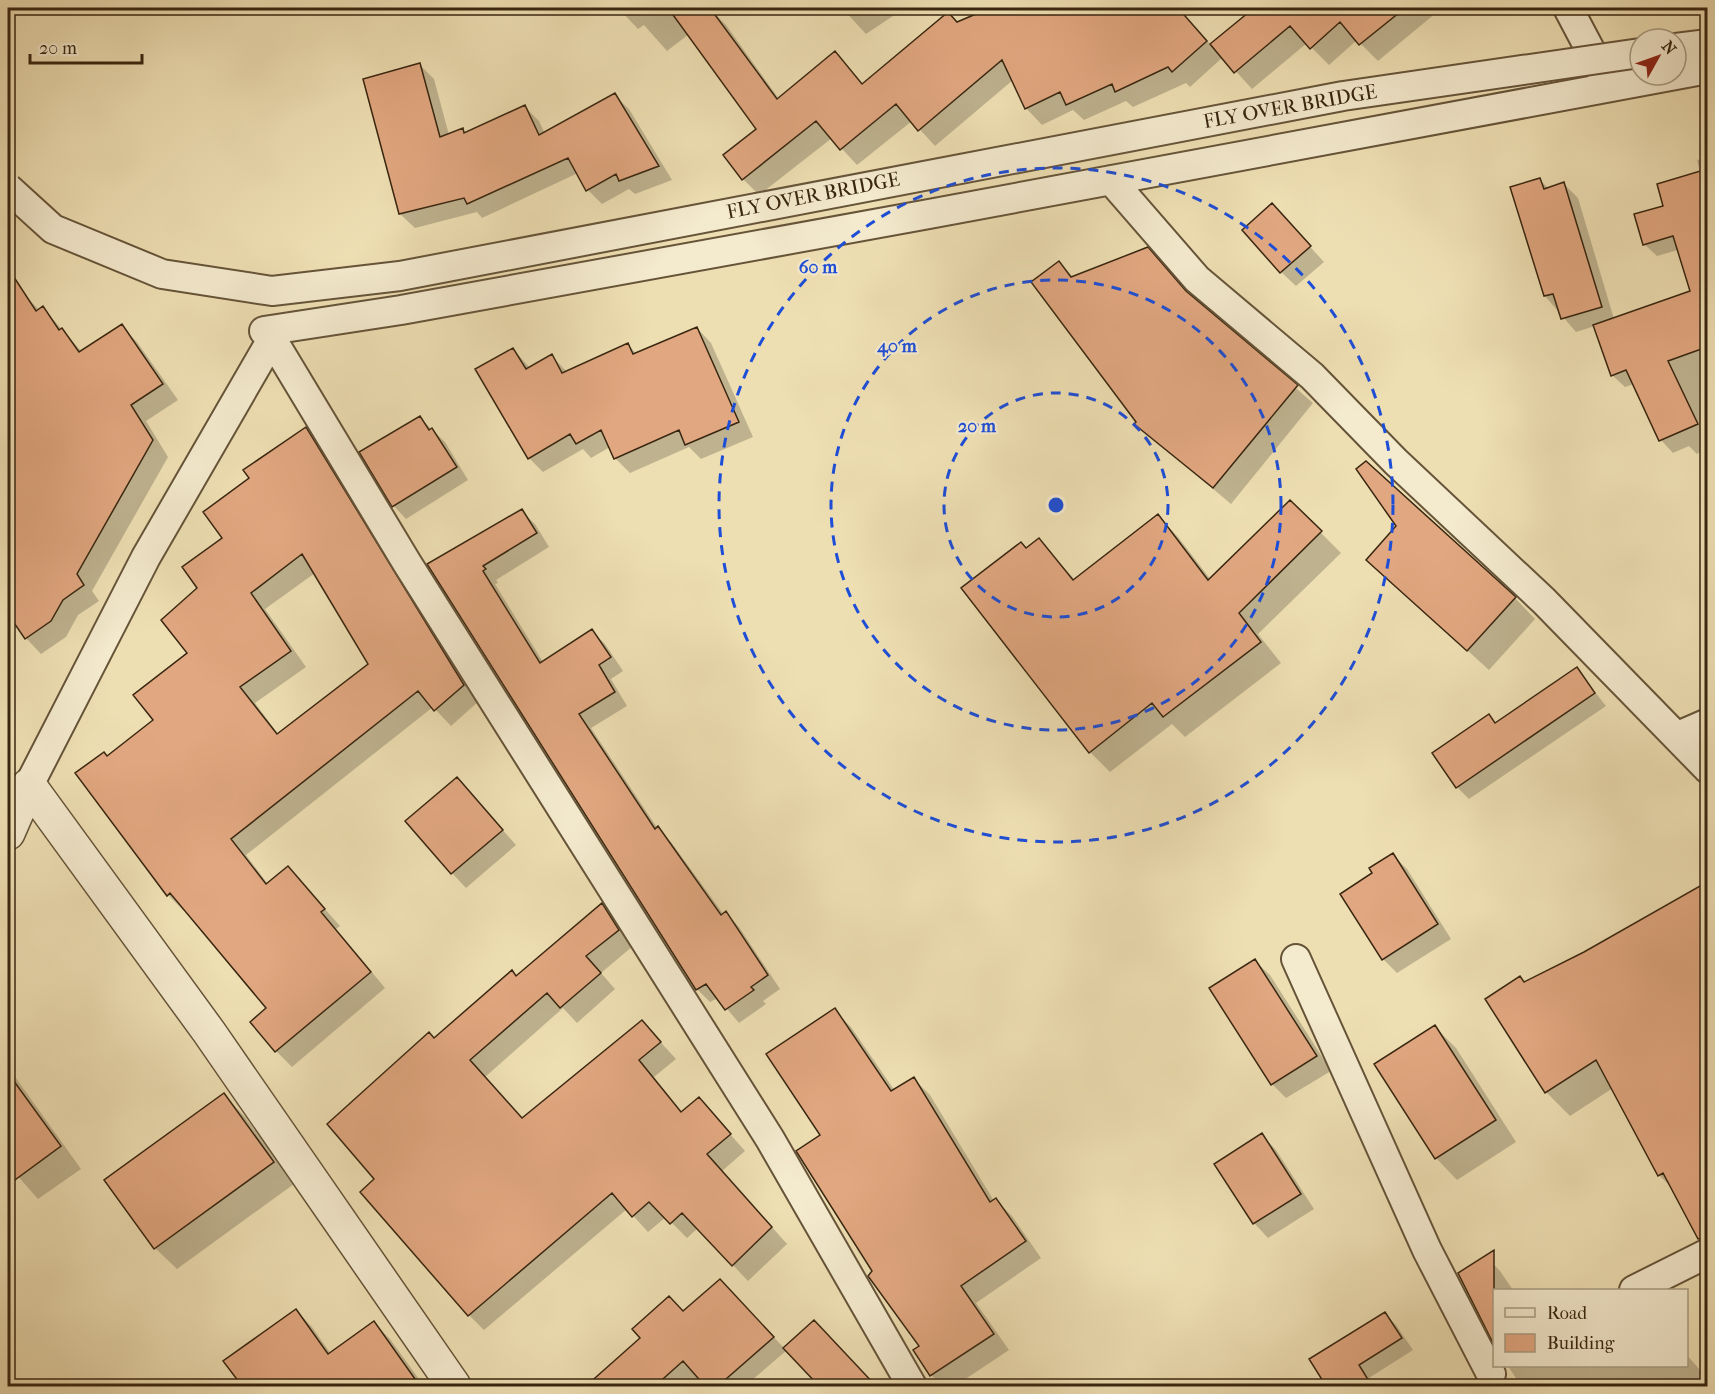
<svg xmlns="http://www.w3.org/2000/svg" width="1715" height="1394" viewBox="0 0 1715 1394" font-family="'IM FELL French Canon',serif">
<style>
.shadow{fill:#0003;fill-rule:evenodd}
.building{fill:#e1a780;stroke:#382610;stroke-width:1.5;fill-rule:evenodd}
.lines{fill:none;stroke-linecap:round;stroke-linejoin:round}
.minor-casing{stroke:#665439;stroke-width:32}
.tertiary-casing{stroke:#665439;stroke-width:36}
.minor{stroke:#f4eace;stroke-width:28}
.tertiary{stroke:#f4eace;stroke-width:33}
.minor-bridge-casing{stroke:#665439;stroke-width:32;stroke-linecap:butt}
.minor-bridge{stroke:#f4eace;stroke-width:28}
.ring{fill:none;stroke:#1d4ed8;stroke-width:3;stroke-dasharray:10 8}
.labels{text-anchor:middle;stroke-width:4.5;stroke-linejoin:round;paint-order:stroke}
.street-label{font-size:20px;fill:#382610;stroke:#f4eace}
.centre{fill:#1d4ed8;stroke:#f4eace;stroke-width:3}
.ring-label{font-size:18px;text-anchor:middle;font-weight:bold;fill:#1d4ed8;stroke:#f4eace;stroke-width:4.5;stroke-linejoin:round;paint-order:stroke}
</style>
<rect width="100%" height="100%" fill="#eedfb3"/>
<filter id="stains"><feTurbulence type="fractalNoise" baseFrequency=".00333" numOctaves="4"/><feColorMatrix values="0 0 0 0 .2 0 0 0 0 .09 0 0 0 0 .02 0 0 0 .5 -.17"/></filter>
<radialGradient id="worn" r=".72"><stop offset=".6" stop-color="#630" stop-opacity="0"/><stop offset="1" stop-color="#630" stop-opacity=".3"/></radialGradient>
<path class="shadow" d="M587,8H603L594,14Z
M618,8H709L726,25L779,99L835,53L864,85L958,24L994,8H1178L1211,45L1257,8H1442L1378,61L1357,40L1329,65L1307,43L1252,89L1223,57L1190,87L1186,83L1133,107L1126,101L1084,120L1073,110L1042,125L1026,108L1013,80L935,146L912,121L857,165L832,138L759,195L743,179L758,129L689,34L667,51L644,25L638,29Z
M842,8H905L866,34Z
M420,65L434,79L449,135L462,130L466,134L525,107L539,121L545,134L614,95L629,109L672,180L635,194L629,189L602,204L588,190L578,173L482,218L477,212L415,228L400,214Z
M1708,157V447L1697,454L1689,446L1673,453L1661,440L1634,384L1625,387L1612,375L1595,326L1576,332L1545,296L1540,180L1549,189L1564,184L1578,198L1614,319L1692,292L1678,250L1657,256L1644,244L1665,207L1700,173L1697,160Z
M1272,205L1324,262L1296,286L1281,272Z
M1059,263L1074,278L1164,266L1194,300L1313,403L1231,504L1136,424L1137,422Z
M21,291L40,311L43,308L82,352L121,326L137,342L178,400L146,421L168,457L92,591L99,601L78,615L66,637L41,654L26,638L8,611V301Z
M697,328L711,343L753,437L701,459L689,447L630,473L615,458L610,447L591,458L583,449L543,472L529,458L513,349L530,368L552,356L567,372L628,345L637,354Z
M420,418L445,442L468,480L406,519L394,506Z
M305,429L321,445L479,701L451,726L433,707L246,855L268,884L288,868L340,926L336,929L385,988L292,1067L276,1051L268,1008L186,910L184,911L168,895L108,758L155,721L189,653L199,588L251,479ZM315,573L370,664L279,735L255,703L306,667L265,609Z
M1708,488V508L1699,492Z
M1290,502L1341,553L1258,634L1281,663L1185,737L1172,724L1110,772L1090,752L1026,550L1039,540L1075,580L1158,516L1178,537L1211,580Z
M521,511L535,524L549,547L496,580L498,583L495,584L543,662L592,631L605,644L623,671L611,679L627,706L591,728L658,829L671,842L724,915L726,913L739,927L780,989L763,1001L766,1004L739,1023L718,998L710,1002L697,989L429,565Z
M1368,560L1515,598L1535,619L1489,670Z
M1577,669L1606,706L1469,799L1457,787L1434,754L1489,716L1497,724Z
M457,779L516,845L466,888L452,873Z
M1393,855L1407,869L1451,939L1397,973L1383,959L1374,873Z
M1708,884V1246L1700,1238L1673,1189L1659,1175L1613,1088L1570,1116L1546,1092L1525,983L1585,953Z
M602,905L617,921L633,946L601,973L615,989L577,1023L563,1008L485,1077L523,1119L642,1022L676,1059L654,1077L682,1112L699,1099L745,1151L722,1171L787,1244L748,1281L698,1228L687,1238L666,1217L648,1232L627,1209L484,1330L469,1315L376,1180L434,1039L516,977Z
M1255,961L1270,975L1331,1071L1286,1098L1272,1084Z
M834,1010L851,1027L895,1091L914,1079L930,1095L994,1201L996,1200L1012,1216L1041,1258L976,1303L1009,1350L955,1386H943L931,1375L920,1358V1346L873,1271L822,1136Z
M1435,1027L1456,1048L1516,1142L1457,1180L1436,1158Z
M8,1067L81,1169L38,1199L8,1165Z
M224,1095L245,1117L294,1184L177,1269L155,1248Z
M1262,1135L1276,1150L1314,1209L1268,1238L1254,1223Z
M1487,1257L1500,1271L1513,1290H1494V1342L1460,1274Z
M732,1293L784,1348L826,1334L874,1386H821L787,1350L745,1386H588L642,1339L683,1313Z
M296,1310L312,1327L331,1354L374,1323L390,1339L424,1386H244L225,1361Z
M1384,1313L1396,1325L1413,1350L1369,1378L1375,1386H1328L1311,1359Z
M1686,1354L1700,1370L1708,1364V1386H1521L1508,1366H1686Z"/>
<path class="building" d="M668,8H710L777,99L835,51L862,84L948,12L957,22L990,8H1178L1207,41L1172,72L1168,67L1115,92L1112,84L1066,105L1060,92L1025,109L1002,60L918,131L896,104L840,150L816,121L742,180L723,155L756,129Z
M1254,8H1405L1359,45L1340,22L1310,49L1290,26L1234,73L1210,44Z
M420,63L440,137L463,128L464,133L525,105L539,135L615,93L659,166L619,181L616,174L586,191L568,158L467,204L464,198L399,214L363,79Z
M1707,169V347L1668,361L1698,424L1659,441L1626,370L1611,376L1593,325L1690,291L1673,236L1643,245L1634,214L1663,206L1657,184Z
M1540,178L1544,189L1564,182L1602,307L1561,319L1553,294L1544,296L1510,187Z
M1272,203L1311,246L1280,273L1242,230Z
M1148,247L1186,291L1298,385L1213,488L1134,424L1136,422L1031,282L1059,261L1071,277Z
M8,268L36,311L43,306L59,330L62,328L79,352L122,324L163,384L131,405L153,440L77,574L84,585L63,600L51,621L25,639L8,614Z
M697,327L739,422L685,445L679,430L614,459L601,430L576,444L570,434L528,459L475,369L513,348L526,369L552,354L562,373L628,343L633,354Z
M420,416L429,430L432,428L457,467L392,507L359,452Z
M306,427L464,685L434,711L418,691L231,839L266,884L288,866L325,909L321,912L371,972L275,1052L250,1022L266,1008L170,893L167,896L75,773L104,752L107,756L153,720L133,695L187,653L161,620L197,588L182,567L222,538L203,512L249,478L243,470ZM302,554L368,664L277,734L240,687L291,651L251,593Z
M1366,461L1516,597L1467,651L1366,560L1396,526L1356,469Z
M1290,500L1322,531L1239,613L1261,642L1163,717L1152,703L1089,753L961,588L1021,542L1026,548L1039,538L1073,580L1158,514L1208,580Z
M522,509L537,533L483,566L486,569L483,571L540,663L592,629L611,657L599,665L615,692L579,714L655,829L658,826L721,915L726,911L768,975L751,987L754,990L725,1010L706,984L696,990L427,564Z
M1577,667L1595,693L1456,788L1432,753L1489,714L1495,723Z
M457,777L503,830L451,874L405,821Z
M1393,853L1438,924L1382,960L1340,894L1372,873L1369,868Z
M1707,882V1237L1698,1239L1663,1173L1658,1176L1596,1060L1545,1093L1485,999L1520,976L1524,982L1584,952Z
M602,903L619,930L586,956L601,973L560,1008L547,993L470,1060L522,1118L642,1020L661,1042L639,1060L681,1112L699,1097L731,1134L707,1154L772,1227L732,1266L682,1213L670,1224L649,1202L632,1217L612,1193L468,1316L360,1192L374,1179L327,1124L429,1032L434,1038L512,970L516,976Z
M1255,959L1317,1056L1271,1085L1209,988Z
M835,1008L891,1091L914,1077L990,1202L996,1198L1026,1241L961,1286L994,1334L930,1376L913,1350L919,1346L868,1276L872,1271L796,1151L820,1135L766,1054Z
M1435,1025L1496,1120L1435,1159L1374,1064Z
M8,1073L61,1146L8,1185Z
M224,1093L274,1162L154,1249L104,1180Z
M1262,1133L1301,1194L1253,1224L1214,1164Z
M1494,1250V1345L1458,1273Z
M720,1279L774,1337L718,1386H705L683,1361L655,1386H586L640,1338L632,1329L669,1296L683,1311Z
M296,1309L328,1354L374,1321L420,1386H242L223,1361Z
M1385,1312L1402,1338L1359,1365L1372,1386H1326L1309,1359Z
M814,1320L876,1386H819L783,1348Z"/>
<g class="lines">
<defs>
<path id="minor" d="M1568,8L1606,80
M1676,48L1708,44
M1111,180L1197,279L1312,376L1396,462L1544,601L1708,769
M272,339L407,563L770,1139L912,1386
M1678,736L1708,723
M29,785L146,557L272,339L264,331L401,310L929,214L1708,69
M1296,959L1427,1250L1491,1374
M1634,1290L1708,1253"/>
<path id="tertiary" d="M8,833L29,785L209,1032L454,1386"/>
</defs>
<use href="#minor" class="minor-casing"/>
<use href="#tertiary" class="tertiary-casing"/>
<use href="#minor" class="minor"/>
<use href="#tertiary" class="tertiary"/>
<defs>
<path id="minor-bridge" d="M8,188L53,229L162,274L272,291L400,276L1343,96L1640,53"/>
</defs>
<use href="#minor-bridge" class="minor-bridge-casing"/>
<use href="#minor-bridge" class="minor-bridge"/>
</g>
<g class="ring">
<circle cx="1056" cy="505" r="112"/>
<circle cx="1056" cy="505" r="225"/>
<circle cx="1056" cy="505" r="337"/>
</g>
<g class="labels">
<g class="street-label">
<text transform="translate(1290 106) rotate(-10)" y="7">FLY OVER BRIDGE</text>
<text transform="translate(813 195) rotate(-11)" y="7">FLY OVER BRIDGE</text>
</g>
</g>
<circle cx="1056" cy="505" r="9" class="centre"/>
<g class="ring-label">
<text x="818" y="273">60 m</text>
<text x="897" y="352">40 m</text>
<text x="977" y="432">20 m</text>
</g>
<rect width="1715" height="1394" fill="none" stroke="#eedfb3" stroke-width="30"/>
<rect x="9" y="9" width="1697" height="1376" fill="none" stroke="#382610" stroke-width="3"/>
<rect x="15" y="15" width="1685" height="1364" fill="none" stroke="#382610" stroke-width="1.5"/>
<rect x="1493" y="1289" width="195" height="78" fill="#f4eace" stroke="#a99c82" stroke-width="1.5"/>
<rect x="1505" y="1308" width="30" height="9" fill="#f4eace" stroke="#a99c82" stroke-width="1.5"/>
<text x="1547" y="1319" font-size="18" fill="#382610">Road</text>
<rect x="1505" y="1334" width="30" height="18" fill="#e1a780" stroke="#a99c82" stroke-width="1.5"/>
<text x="1547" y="1349" font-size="18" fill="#382610">Building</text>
<g transform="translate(1658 57) rotate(50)"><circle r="28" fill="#f4eace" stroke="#a99c82" stroke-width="1.5"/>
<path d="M0-4.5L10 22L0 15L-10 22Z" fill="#8f2418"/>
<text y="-9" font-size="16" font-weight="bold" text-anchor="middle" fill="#382610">N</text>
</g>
<path d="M30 54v9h112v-9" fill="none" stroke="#382610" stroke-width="3"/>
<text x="39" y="54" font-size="18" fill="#382610" stroke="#f4eace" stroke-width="4.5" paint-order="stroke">20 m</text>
<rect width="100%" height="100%" filter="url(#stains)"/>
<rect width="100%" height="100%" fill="url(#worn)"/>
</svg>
